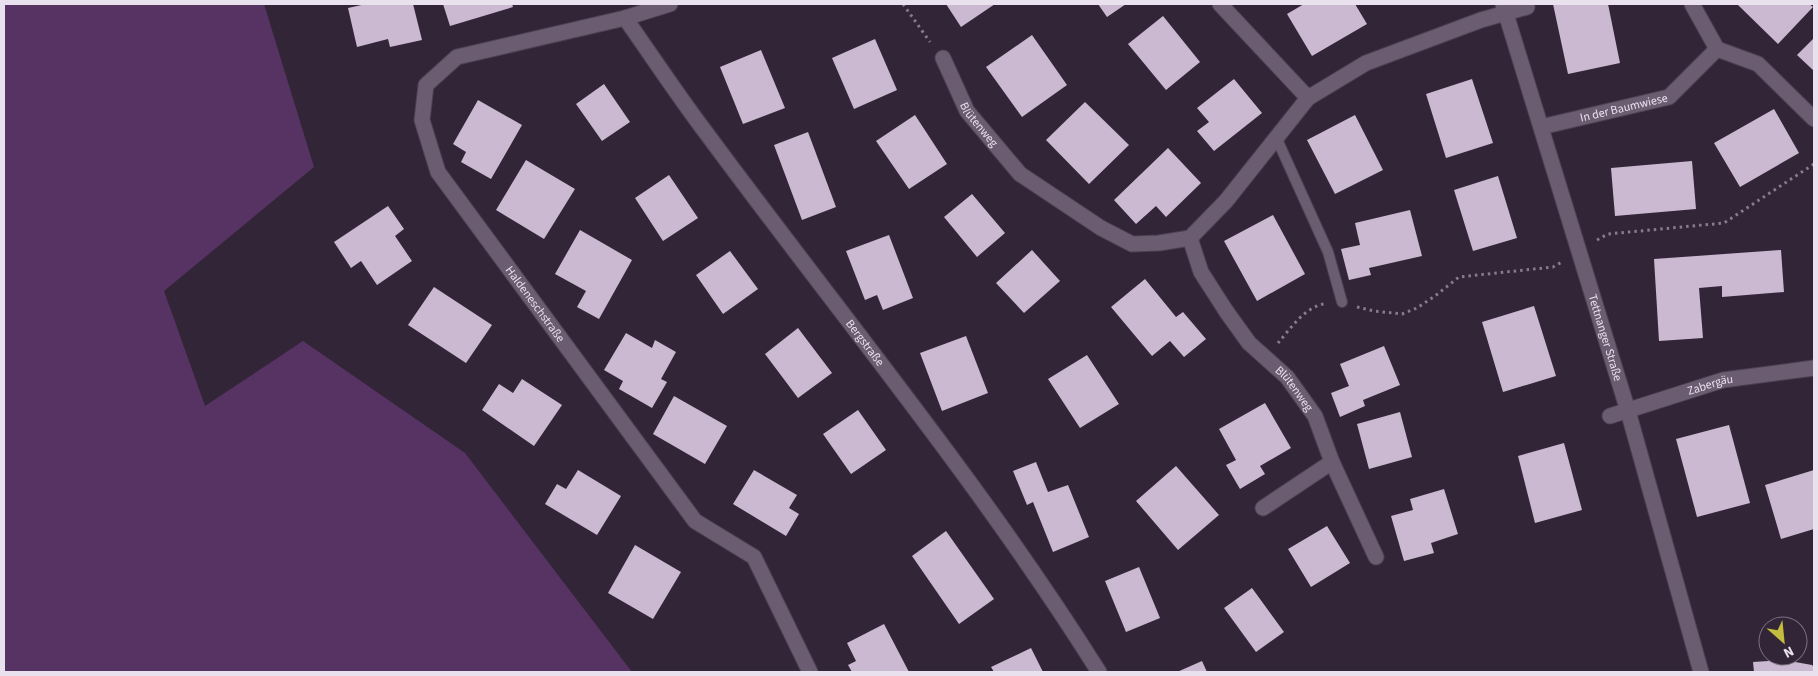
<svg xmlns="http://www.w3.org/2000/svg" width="1818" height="676" viewBox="0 0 1818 676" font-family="'Source Sans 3',sans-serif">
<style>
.green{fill:#573364}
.building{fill:#cbb9d1}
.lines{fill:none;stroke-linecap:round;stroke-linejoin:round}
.lane-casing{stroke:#4c4151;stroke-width:12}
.street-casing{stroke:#4c4151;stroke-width:17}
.secondary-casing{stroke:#4c4151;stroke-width:17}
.path{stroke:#877b8c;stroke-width:3;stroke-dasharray:2.5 4;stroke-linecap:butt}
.lane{stroke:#6b5c71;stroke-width:10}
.street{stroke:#6b5c71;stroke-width:15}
.secondary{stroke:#6b5c71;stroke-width:15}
.labels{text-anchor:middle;stroke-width:5;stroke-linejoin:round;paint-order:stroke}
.street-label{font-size:12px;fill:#eae1ee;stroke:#332538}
</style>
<rect width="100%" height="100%" fill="#332538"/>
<path class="green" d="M4,4H264L314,167L164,291L205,406L303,341L465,453L632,672H4Z"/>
<path class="building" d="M366,4H413L422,40L390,47L388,39L357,47L348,8Z
M443,4H512L513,7L450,26Z
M946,4H995L961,27Z
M1098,4H1126L1107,17Z
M1304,4H1355L1367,24L1312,56L1287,14Z
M1553,4H1608L1620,63L1568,74Z
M1739,4H1809L1813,7L1778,44L1738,5Z
M1163,16L1200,62L1166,90L1128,44Z
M1032,35L1067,85L1022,117L986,67Z
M1814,38V71L1797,55Z
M875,39L897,90L854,109L832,58Z
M761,50L785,108L743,124L720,67Z
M1234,79L1262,113L1214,151L1197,131L1209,122L1197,108Z
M1472,79L1493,143L1446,158L1426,94Z
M604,84L630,122L602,141L576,104Z
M478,100L522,125L491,179L461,162L466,152L453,144Z
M1085,102L1129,145L1089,184L1046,140Z
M1774,109L1799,153L1740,187L1714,143Z
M915,115L947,164L909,189L876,141Z
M1355,115L1383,170L1335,194L1307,140Z
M808,132L836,207L802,220L774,145Z
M1168,148L1201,183L1166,217L1156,206L1136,224L1114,200Z
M526,160L575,189L544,239L496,210Z
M1692,161L1696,209L1615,216L1611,168Z
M669,175L698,218L663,241L635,198Z
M1498,176L1517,238L1473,251L1454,190Z
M972,194L1005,233L977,257L944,217Z
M388,206L404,229L395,236L412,261L377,285L361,261L351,268L334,242Z
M1410,210L1422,256L1369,268L1371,275L1349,280L1341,249L1360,245L1355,223Z
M1273,215L1305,274L1257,301L1224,241Z
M580,230L632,260L599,319L577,307L586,291L555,274Z
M889,235L913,298L883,310L877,295L865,300L846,251Z
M1032,250L1060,281L1024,313L996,283Z
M1781,250L1784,292L1722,297V286L1699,288L1703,338L1659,341L1654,259Z
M730,251L758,289L723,314L696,275Z
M1145,279L1176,317L1183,312L1206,339L1184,357L1170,341L1152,356L1111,307Z
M434,287L492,325L466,363L408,325Z
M1534,306L1556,376L1503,392L1482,322Z
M798,328L832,373L798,398L765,354Z
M626,333L652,348L655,340L676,352L661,379L667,382L652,408L619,389L623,381L604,370Z
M966,336L988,393L942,411L920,353Z
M1384,346L1400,385L1363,400L1365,406L1340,417L1331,393L1349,386L1340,364Z
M1087,355L1119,404L1080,428L1048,379Z
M522,379L562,405L534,446L482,410L499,384L513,393Z
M674,396L727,426L705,464L653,434Z
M1265,403L1291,448L1260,466L1265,474L1240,489L1226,465L1236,460L1219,429Z
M858,410L886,450L851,474L823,434Z
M1400,412L1412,457L1369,469L1357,424Z
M1729,425L1750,503L1697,517L1676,439Z
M1564,443L1582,510L1535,523L1518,456Z
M1036,462L1048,492L1068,485L1089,537L1053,552L1033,502L1027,505L1013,471Z
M1176,466L1219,515L1178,550L1136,501Z
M578,470L621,496L597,535L545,504L557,484L566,489Z
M754,470L797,495L789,508L799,514L786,536L733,504Z
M1814,470V529L1781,539L1765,485Z
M1444,489L1458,534L1431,543L1434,553L1404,561L1391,516L1413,510L1410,499Z
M1327,526L1350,563L1311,587L1288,549Z
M946,531L994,599L959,624L912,556Z
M635,545L681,572L653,619L608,593Z
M1139,567L1160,618L1126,632L1105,581Z
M1252,588L1284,632L1256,652L1224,608Z
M884,624L909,672H852L848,665L856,661L847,643Z
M1031,648L1043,672H994L991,667Z
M1784,660L1812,665L1814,667V672H1754L1753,662Z
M1202,661L1207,672H1177Z"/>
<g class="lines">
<defs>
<path id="lane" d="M1276,137L1328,252L1342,302"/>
<g id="street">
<path id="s1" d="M670,4L625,18L457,57L426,85L422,120L438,172L695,521L754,557L810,672"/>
<path d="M1220,4L1308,98"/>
<path id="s2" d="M625,18C652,56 678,96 707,134C839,313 981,484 1099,672"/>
<path d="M1717,49L1758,64L1814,119"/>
<path id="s3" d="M943,58L967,111L1020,174L1101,228L1132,244L1159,243L1190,238L1226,201L1308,98L1366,63L1481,20L1527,7"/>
<path id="s4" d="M1541,127L1669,97L1717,49L1692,4"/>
<path id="s5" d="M1190,238L1201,272L1226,311L1249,343L1287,377L1315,416L1332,462L1376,557"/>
<path id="s6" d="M1610,416L1723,380L1814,368"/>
<path d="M1263,508L1332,462"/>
</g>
<g id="secondary">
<path id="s7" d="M1503,4L1628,411L1701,672"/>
</g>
</defs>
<use href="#lane" class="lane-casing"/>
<use href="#street" class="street-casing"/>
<use href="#secondary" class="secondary-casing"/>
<path class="path" d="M903,4L930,42
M1597,240L1608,234L1724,223L1814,164
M1357,307L1374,311L1402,314L1417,308L1435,296L1459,277L1553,267L1562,262
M1278,343C1290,329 1305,307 1324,304"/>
<use href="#lane" class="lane"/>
<use href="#street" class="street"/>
<use href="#secondary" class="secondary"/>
</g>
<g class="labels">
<g class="street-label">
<text dy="4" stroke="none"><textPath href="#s4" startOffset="85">In der Baumwiese</textPath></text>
<text dy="4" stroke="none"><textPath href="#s3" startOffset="76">Blütenweg</textPath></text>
<text dy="4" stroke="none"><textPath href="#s1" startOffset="515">Haldeneschstraße</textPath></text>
<text dy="4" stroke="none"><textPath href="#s7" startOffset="349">Tettnanger Straße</textPath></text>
<text dy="4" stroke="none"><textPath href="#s2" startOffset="404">Bergstraße</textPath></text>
<text dy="4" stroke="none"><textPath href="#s6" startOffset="105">Zabergäu</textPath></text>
<text dy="4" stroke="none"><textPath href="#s5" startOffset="186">Blütenweg</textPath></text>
</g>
</g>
<rect width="1818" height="676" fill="none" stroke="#eae1ee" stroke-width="10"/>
<g transform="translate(1783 641) rotate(153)"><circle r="24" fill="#332538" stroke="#7c7081"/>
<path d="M0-4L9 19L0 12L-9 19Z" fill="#c2bd3f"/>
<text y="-8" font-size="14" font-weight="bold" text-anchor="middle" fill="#eae1ee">N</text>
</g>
</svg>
